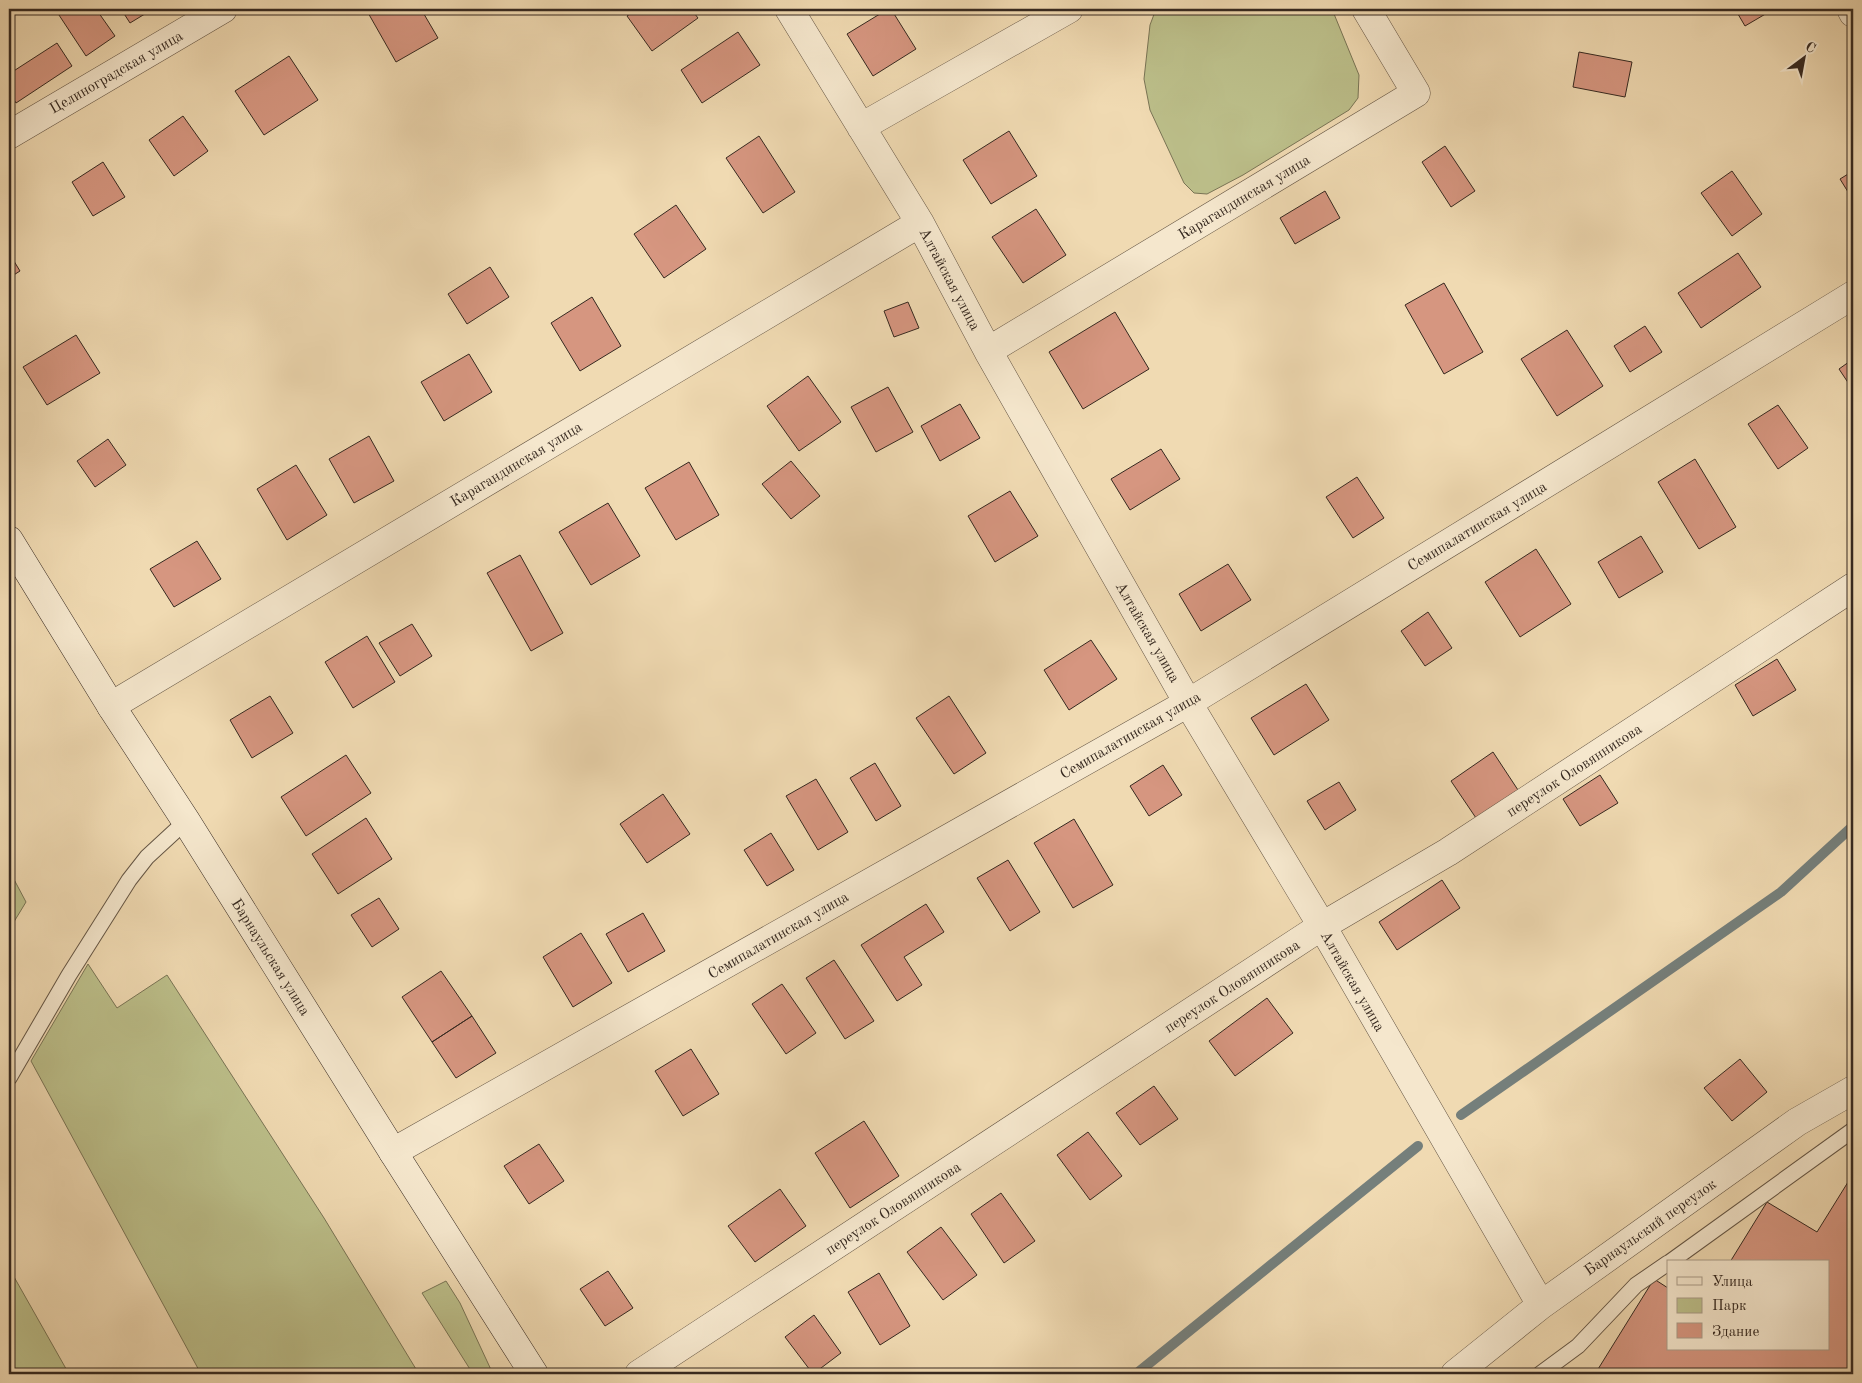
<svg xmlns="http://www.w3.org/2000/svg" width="1862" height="1383" viewBox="0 0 1862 1383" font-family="'Old Standard TT',serif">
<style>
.green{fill:#bcbf8a;stroke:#797455}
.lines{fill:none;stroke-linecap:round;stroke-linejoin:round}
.stream{stroke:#757f7b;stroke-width:10}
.building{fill:#d69680;stroke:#362920}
.lane-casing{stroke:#645544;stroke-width:17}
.street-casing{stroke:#645544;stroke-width:29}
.secondary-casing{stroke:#362920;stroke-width:29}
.lane{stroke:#f5e7cd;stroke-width:15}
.street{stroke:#f5e7cd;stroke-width:28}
.secondary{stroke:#f5e7cd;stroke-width:28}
.labels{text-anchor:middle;stroke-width:4;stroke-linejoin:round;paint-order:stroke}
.street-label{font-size:15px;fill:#362920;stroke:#f5e7cd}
</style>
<rect width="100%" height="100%" fill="#f0dab2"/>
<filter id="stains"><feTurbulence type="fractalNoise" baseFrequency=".004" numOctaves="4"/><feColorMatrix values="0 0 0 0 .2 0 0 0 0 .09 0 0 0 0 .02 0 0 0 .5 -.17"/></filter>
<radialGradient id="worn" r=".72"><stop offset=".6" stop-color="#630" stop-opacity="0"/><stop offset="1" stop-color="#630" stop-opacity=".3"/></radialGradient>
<path class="green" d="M1156,9H1332L1359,75L1358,98L1349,110L1243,175L1207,194L1194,193L1184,183L1150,110L1144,79L1150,25Z
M9,870L26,902L9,930Z
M88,964L117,1008L167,975L324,1218L419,1374H201L31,1061Z
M9,1268L69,1374H9Z
M446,1281L460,1303L493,1374H473L422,1293Z"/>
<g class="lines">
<path class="stream" d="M1461,1115L1781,892L1853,826
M1136,1374L1418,1146"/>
</g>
<path class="building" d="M55,9H96L115,36L86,56Z
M121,9H153L130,23Z
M370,9H421L438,38L396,62L367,11Z
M637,9H691L698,18L652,51L627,16Z
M888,9H891L916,49L873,76L847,34Z
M1735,9H1774L1745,26Z
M738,32L760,65L702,103L681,70Z
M57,43L72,66L16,103L9,91V74Z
M1579,52L1632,62L1625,97L1573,87Z
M289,56L318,100L264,135L235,91Z
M183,116L208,151L174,176L149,140Z
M1009,131L1037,176L991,204L963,160Z
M759,136L795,192L763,213L726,158Z
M1445,146L1475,191L1451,207L1422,162Z
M103,162L125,197L93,216L72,182Z
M1732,171L1762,214L1732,236L1701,193Z
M1853,171V200L1840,179Z
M1325,191L1340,218L1295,244L1280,218Z
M676,205L706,249L664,278L634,234Z
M1036,209L1066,255L1023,283L992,237Z
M9,253L20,271L9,278Z
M1738,253L1761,287L1701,328L1678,293Z
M490,267L509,297L467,324L448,294Z
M1444,283L1483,352L1444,374L1405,305Z
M592,297L621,346L580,371L551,323Z
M908,302L919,328L894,337L884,311Z
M1115,312L1149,369L1083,409L1049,352Z
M1645,326L1662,352L1630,372L1614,346Z
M1567,330L1603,386L1557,416L1521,359Z
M76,335L100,373L47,405L23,367Z
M469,354L492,392L444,421L421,382Z
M1853,359V390L1839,369Z
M808,376L841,422L799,451L767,406Z
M888,387L913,432L876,452L851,407Z
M960,404L980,438L940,461L921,426Z
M1778,405L1808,448L1778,469L1748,424Z
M369,436L394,481L354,503L329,459Z
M108,439L126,465L95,487L77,461Z
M1161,449L1180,479L1130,510L1111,479Z
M1695,459L1736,527L1699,549L1658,482Z
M791,461L820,496L791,519L762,484Z
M689,462L719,515L676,540L645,488Z
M296,465L327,515L287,540L257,489Z
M1357,477L1384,518L1353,538L1326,497Z
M1010,491L1038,536L995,562L968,516Z
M608,503L640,556L591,585L559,532Z
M1641,536L1663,572L1619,598L1598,562Z
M197,541L221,579L174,607L150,569Z
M1536,549L1571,604L1520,637L1485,582Z
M520,555L563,633L531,651L487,573Z
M1228,564L1251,600L1201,631L1179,594Z
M1428,612L1452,648L1425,666L1401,631Z
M412,624L432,656L400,676L379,643Z
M367,636L395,682L353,708L325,662Z
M1091,640L1117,679L1069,710L1044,670Z
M1777,659L1796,690L1753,716L1735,685Z
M1306,684L1329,720L1274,755L1251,718Z
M270,696L293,733L252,758L230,720Z
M949,696L986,753L954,774L916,718Z
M1493,752L1518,790L1476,818L1451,781Z
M346,755L371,793L306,836L281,797Z
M875,763L901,806L876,821L850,778Z
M1163,765L1182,795L1149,816L1130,786Z
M1600,775L1618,803L1580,826L1563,799Z
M816,779L848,832L818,850L786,796Z
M1339,782L1356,810L1325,830L1307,801Z
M663,794L690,834L647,863L620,824Z
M366,818L392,859L338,894L312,854Z
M1074,819L1113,885L1073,908L1034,843Z
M771,833L794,870L767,886L744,850Z
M1008,860L1040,912L1010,931L977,878Z
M1442,880L1460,908L1397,950L1379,922Z
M379,898L399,929L372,947L351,915Z
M926,904L944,932L904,957L922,985L897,1001L861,945Z
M643,913L665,951L628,972L606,934Z
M581,933L612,983L573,1007L543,957Z
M834,960L874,1021L845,1039L806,978Z
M441,971L472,1016L432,1042L402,997Z
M782,984L816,1033L786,1054L752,1004Z
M1267,998L1293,1033L1235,1076L1209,1041Z
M472,1016L496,1053L456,1078L432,1042Z
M691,1049L719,1094L683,1116L655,1071Z
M1740,1059L1767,1092L1732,1121L1704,1088Z
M1154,1086L1178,1119L1140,1145L1116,1113Z
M864,1121L899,1176L850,1208L815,1153Z
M1088,1132L1122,1176L1090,1200L1057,1155Z
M539,1144L564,1181L529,1204L504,1166Z
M1853,1174V1374H1595L1654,1279L1668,1288V1349H1828V1262H1730L1767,1202L1817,1232Z
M780,1189L806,1226L755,1262L728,1226Z
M1001,1193L1035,1241L1004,1263L971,1214Z
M941,1227L977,1275L943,1300L907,1252Z
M608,1271L633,1308L605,1326L580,1289Z
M879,1273L910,1326L880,1345L848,1292Z
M814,1315L841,1353L813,1374L785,1337Z"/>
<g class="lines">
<defs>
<path id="lane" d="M9,1078L69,975L129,880L147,857L186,821
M1670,1262L1853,1130
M1540,1374L1578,1346L1636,1285L1668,1263"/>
<path id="street" d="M789,9L920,223L988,351L1188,703L1322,926L1541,1305
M1851,9L1853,13
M861,127L1069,9
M9,135L223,9
M988,351L1416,93L1366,9
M111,706L920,223
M393,1152L1188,703L1853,295
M639,1374L1322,926L1448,852L1853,587
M1455,1374L1541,1305L1797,1122L1853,1090"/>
<path id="secondary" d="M9,540L111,706L186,821L393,1152L534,1374"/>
</defs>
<use href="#lane" class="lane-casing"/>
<use href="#street" class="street-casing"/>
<use href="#secondary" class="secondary-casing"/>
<use href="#lane" class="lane"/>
<use href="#street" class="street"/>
<use href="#secondary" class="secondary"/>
</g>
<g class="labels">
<g class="street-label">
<text transform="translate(116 72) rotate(-30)" y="5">Целиноградская улица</text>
<text transform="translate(1244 197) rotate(-31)" y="5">Карагандинская улица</text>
<text transform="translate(950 279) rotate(62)" y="5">Алтайская улица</text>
<text transform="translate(516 464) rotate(-31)" y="5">Карагандинская улица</text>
<text transform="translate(1477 526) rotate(-31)" y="5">Семипалатинская улица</text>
<text transform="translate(1148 632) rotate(60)" y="5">Алтайская улица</text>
<text transform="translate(1130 735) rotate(-30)" y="5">Семипалатинская улица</text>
<text transform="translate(1574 770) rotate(-33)" y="5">переулок Оловянникова</text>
<text transform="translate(778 935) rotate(-30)" y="5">Семипалатинская улица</text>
<text transform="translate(271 957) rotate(58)" y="5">Барнаульская улица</text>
<text transform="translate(1353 981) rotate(60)" y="5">Алтайская улица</text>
<text transform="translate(1232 986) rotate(-33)" y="5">переулок Оловянникова</text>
<text transform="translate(893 1208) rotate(-33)" y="5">переулок Оловянникова</text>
<text transform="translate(1650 1227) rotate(-35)" y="5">Барнаульский переулок</text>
</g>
</g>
<rect width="1862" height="1383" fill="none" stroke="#f0dab2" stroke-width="30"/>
<rect x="10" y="10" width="1842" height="1363" fill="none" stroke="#362920" stroke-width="2.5"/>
<rect x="15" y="15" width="1832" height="1353" fill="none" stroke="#362920"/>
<rect x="1667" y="1260" width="162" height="90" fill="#f5e7cd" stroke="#a99b88"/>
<rect x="1677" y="1277" width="25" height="8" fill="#f5e7cd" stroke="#a99b88"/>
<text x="1712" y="1286" font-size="15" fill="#362920">Улица</text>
<rect x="1677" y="1298" width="25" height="15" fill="#bcbf8a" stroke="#a99b88"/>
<text x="1712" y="1310" font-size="15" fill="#362920">Парк</text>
<rect x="1677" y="1323" width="25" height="15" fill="#d69680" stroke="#a99b88"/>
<text x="1712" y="1336" font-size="15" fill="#362920">Здание</text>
<g transform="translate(1804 58) rotate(32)" stroke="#f5e7cd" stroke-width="4" paint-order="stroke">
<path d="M0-4L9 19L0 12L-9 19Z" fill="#362920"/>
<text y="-8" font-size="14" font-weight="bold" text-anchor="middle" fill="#362920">С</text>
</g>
<rect width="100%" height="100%" filter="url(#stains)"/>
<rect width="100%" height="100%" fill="url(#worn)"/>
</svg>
